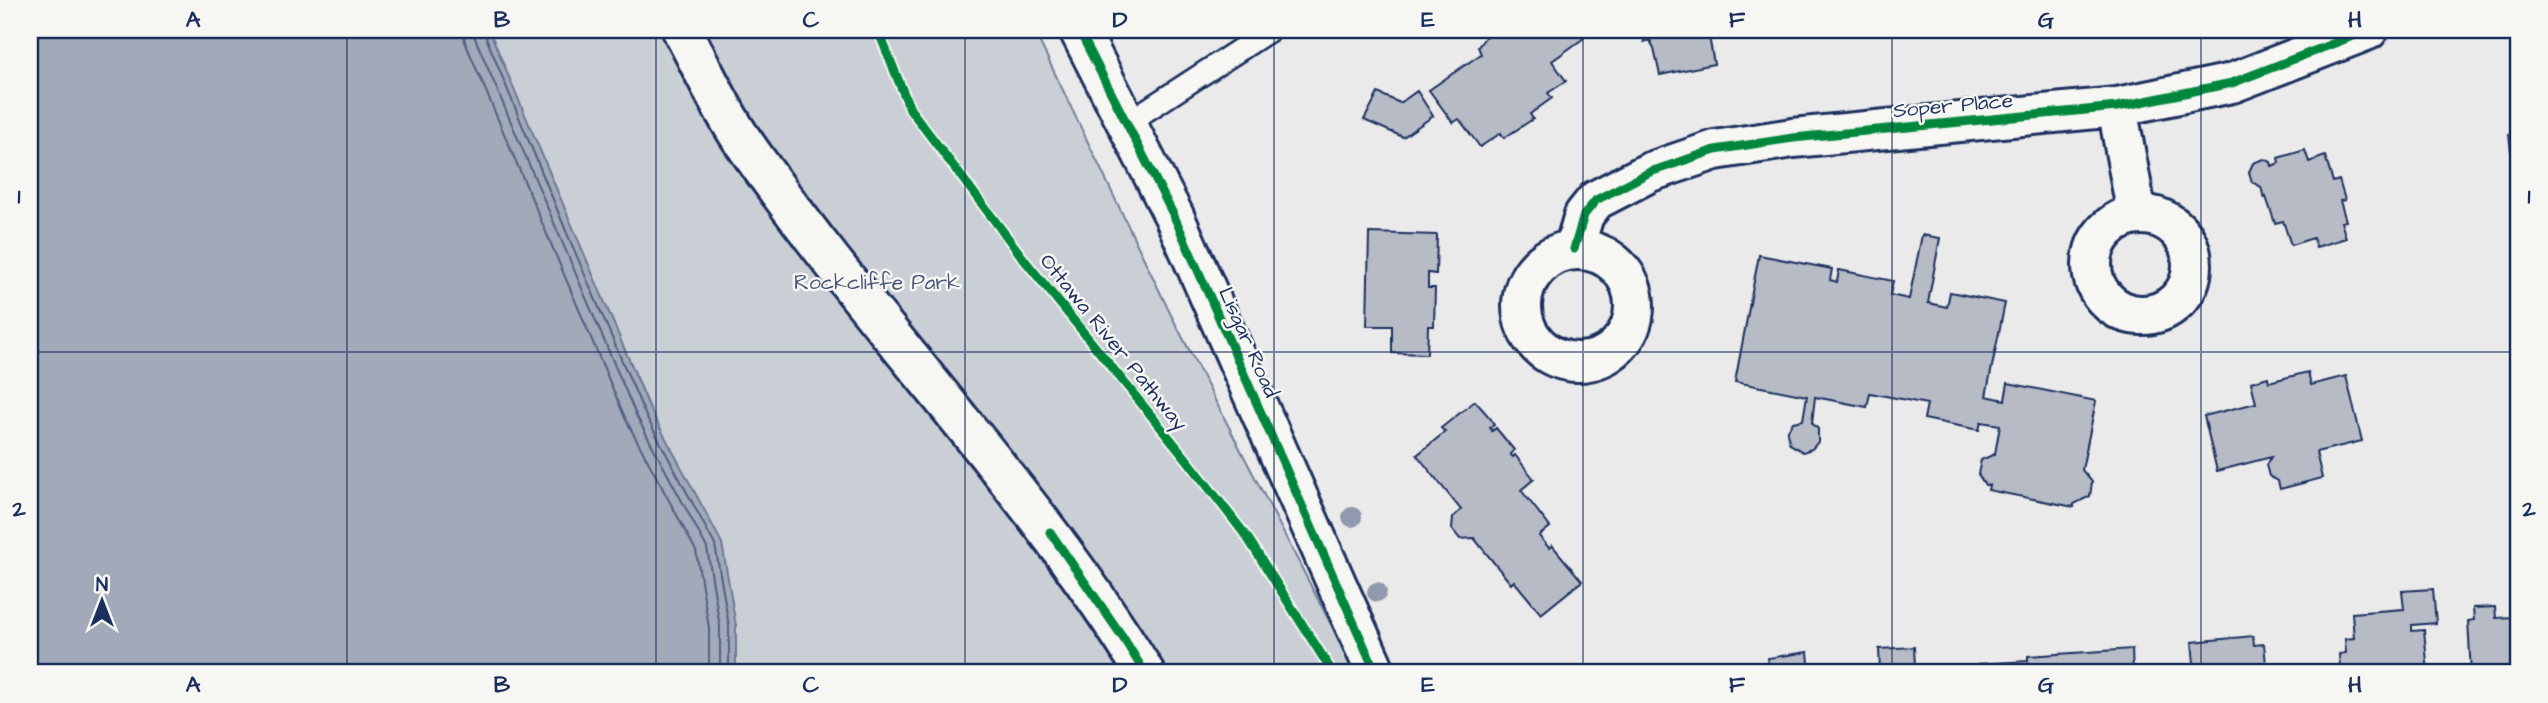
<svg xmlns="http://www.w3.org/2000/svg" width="2548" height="703" viewBox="0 0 2548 703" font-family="'Architects Daughter',sans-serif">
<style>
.green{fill:#caced5;stroke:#727e9a;stroke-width:2}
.water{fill:#a2aaba;stroke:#6c7995;stroke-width:2}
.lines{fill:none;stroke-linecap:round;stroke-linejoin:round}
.shore{stroke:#516083;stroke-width:2}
.building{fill:#b6bbc6;stroke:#1b2f5e;stroke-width:2}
.lane-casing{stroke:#1b2f5e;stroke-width:26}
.street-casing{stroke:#1b2f5e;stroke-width:44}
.secondary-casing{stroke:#1b2f5e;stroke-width:44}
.primary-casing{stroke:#1b2f5e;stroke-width:44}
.lane{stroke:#f6f6f2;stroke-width:21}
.street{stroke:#f6f6f2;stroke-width:38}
.secondary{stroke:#f6f6f2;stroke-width:38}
.primary{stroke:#f6f6f2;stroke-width:38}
.cycleway-casing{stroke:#f6f6f2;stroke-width:13}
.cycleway{stroke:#00873e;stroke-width:9}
.tree{fill:#9099ad}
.grid{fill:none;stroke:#1b2f5e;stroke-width:2;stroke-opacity:0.55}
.labels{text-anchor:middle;stroke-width:5;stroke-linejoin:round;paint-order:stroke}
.street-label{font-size:21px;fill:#1b2f5e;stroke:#f6f6f2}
.park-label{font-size:21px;fill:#47577c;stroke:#f6f6f2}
.neatline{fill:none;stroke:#1b2f5e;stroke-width:2.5}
.grid-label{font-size:23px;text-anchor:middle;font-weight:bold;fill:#1b2f5e}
</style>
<rect width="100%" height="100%" fill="#e9eae9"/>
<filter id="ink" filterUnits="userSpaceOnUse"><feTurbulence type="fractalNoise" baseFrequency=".0143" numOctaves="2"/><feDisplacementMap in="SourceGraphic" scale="14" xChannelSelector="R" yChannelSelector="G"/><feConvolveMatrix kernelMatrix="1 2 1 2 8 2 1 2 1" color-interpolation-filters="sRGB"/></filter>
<g filter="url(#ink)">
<path class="green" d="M489,30H1034L1171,315L1356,673H736V626L650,409L631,364L572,246L576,238Z"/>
<path class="water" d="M30,30H489L650,409L722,543L736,626V673H30Z"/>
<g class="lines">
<path class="shore" d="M463,30L465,42L626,420L696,551L709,628V673
M474,30L475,38L636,415L707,548L720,627V673
M483,30L566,231L644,412L715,545L729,626V673"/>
</g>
<path class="building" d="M1514,30H1579L1584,38L1552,61L1566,81L1548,93L1552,98L1530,114L1533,119L1504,138L1501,133L1480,147L1459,119L1453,123L1429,90L1481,54L1478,47L1486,36L1498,32L1506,36Z
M1642,30H1744L1709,36L1714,64L1660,75L1654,49L1650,40L1644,42Z
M1417,91L1433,116L1403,137L1364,120L1378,93L1400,103Z
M2514,104H2518V156L2511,151L2509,135L2517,128Z
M2305,150L2309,162L2325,156L2333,182L2339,180L2345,200L2340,201L2346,221L2341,222L2346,238L2316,247L2313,238L2291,245L2283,221L2275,223L2266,197L2264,198L2261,187L2252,182L2249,172L2253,163L2264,159L2271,162L2272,166L2279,163L2278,158Z
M1369,233L1437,235L1436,274L1428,273V288H1435L1434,326H1428L1427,354L1392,353V326H1367Z
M1922,235L1940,238L1928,303L1947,307L1950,292L2005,303L1986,396L2005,400L2008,383L2096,401L2082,470L2092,482L2090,496L2074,504V507L1988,490L1989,485H1985L1978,474L1981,460L1995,454L2000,425L1981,422L1979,430L1924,419L1927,404L1870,393L1867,407L1815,397L1812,423L1818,429V442L1812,449L1803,452L1790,444L1787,434L1788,430L1793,422L1803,420L1807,396L1735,382L1759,255L1832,269L1830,280L1837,282L1839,270L1893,281L1890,295L1909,299Z
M2308,372L2311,385L2346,376L2362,441L2316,452L2322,478L2280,489L2278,481L2269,476L2266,465L2271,457L2217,471L2204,416L2256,403L2251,382L2268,377L2269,382Z
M1475,401L1491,419L1494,425L1490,428L1492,431L1496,428L1514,450L1510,454L1513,457L1515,455L1534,479L1521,490L1550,527L1539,536L1549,548L1552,545L1582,581L1541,614L1514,581L1511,584L1474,538L1460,539L1452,529L1453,517L1461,510L1417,455L1445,432L1441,428Z
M2433,589L2436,623L2412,625V631L2424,630L2428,673H2348V669L2340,670L2339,654L2346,653L2345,639L2354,638L2352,613L2404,609L2402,591Z
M2495,607L2496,618L2513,617L2517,673H2471L2468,621L2474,620L2473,608Z
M2253,636L2254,645L2264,644L2267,673H2195L2192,642Z
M1914,647L1915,666H1920L1921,673H1857L1880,670L1879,649Z
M2132,649L2133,673H1977H1979L1978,664L2028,661V656Z
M1808,652L1810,673H1767L1768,658Z"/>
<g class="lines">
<defs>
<path id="lane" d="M1127,123L1270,30"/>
<path id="street" d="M2117,107L2137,215
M2092 265a50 50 0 1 1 100 0a50 50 0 1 1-100 0Z
M1574,249L1584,215L1596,200L1650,172L1715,150L1793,138L2117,107L2232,83L2368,30
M1522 306a56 56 0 1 1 112 0a56 56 0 1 1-112 0Z"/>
<path id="secondary" d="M1079,30L1174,216L1376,673"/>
<path id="primary" d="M682,30C701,65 718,104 740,137C867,322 1028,482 1145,673"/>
</defs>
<use href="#lane" class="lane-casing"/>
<use href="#street" class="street-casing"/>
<use href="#secondary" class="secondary-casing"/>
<use href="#primary" class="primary-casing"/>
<use href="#lane" class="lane"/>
<use href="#street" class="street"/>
<use href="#secondary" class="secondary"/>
<use href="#primary" class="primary"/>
<defs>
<path id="cycleway" d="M878,30L910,109L1026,262L1189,462L1247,537L1333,673
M1079,30L1174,216L1376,673
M1574,249L1584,215L1596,200L1650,172L1715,150L1793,138L2117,107L2232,83L2368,30
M1050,532L1124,639L1145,673"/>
</defs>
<use href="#cycleway" class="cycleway-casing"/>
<use href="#cycleway" class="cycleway"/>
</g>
<g class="tree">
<circle cx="1352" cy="517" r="10"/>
<circle cx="1377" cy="592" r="10"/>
</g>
</g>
<path class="grid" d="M347,30V673M656,30V673M965,30V673M1274,30V673M1583,30V673M1892,30V673M2201,30V673M30,352H2518"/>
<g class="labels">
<g class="street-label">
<text transform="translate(1953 105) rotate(-5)" y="7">Soper Place</text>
<text transform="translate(1114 342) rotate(51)" y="7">Ottawa River Pathway</text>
<text transform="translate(1249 342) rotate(66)" y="7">Lisgar Road</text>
</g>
<g class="park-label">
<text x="877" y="289">Rockcliffe Park</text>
</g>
</g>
<rect width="2548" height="703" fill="none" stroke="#f6f6f2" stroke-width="77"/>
<g transform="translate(102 601)" stroke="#f6f6f2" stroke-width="5" paint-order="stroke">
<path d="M0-5L12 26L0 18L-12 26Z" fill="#1b2f5e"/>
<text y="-10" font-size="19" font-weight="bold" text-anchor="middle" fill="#1b2f5e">N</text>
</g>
<rect x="38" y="38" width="2472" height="626" class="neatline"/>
<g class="grid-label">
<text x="193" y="27">A</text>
<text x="502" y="27">B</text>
<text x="811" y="27">C</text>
<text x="1120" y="27">D</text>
<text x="1428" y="27">E</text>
<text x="1737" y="27">F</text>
<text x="2046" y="27">G</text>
<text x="2355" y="27">H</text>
<text x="19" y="203">1</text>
<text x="2529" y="203">1</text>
<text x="19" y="516">2</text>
<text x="2529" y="516">2</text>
<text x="193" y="692">A</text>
<text x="502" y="692">B</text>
<text x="811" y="692">C</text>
<text x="1120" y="692">D</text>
<text x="1428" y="692">E</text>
<text x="1737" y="692">F</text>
<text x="2046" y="692">G</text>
<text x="2355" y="692">H</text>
</g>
</svg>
